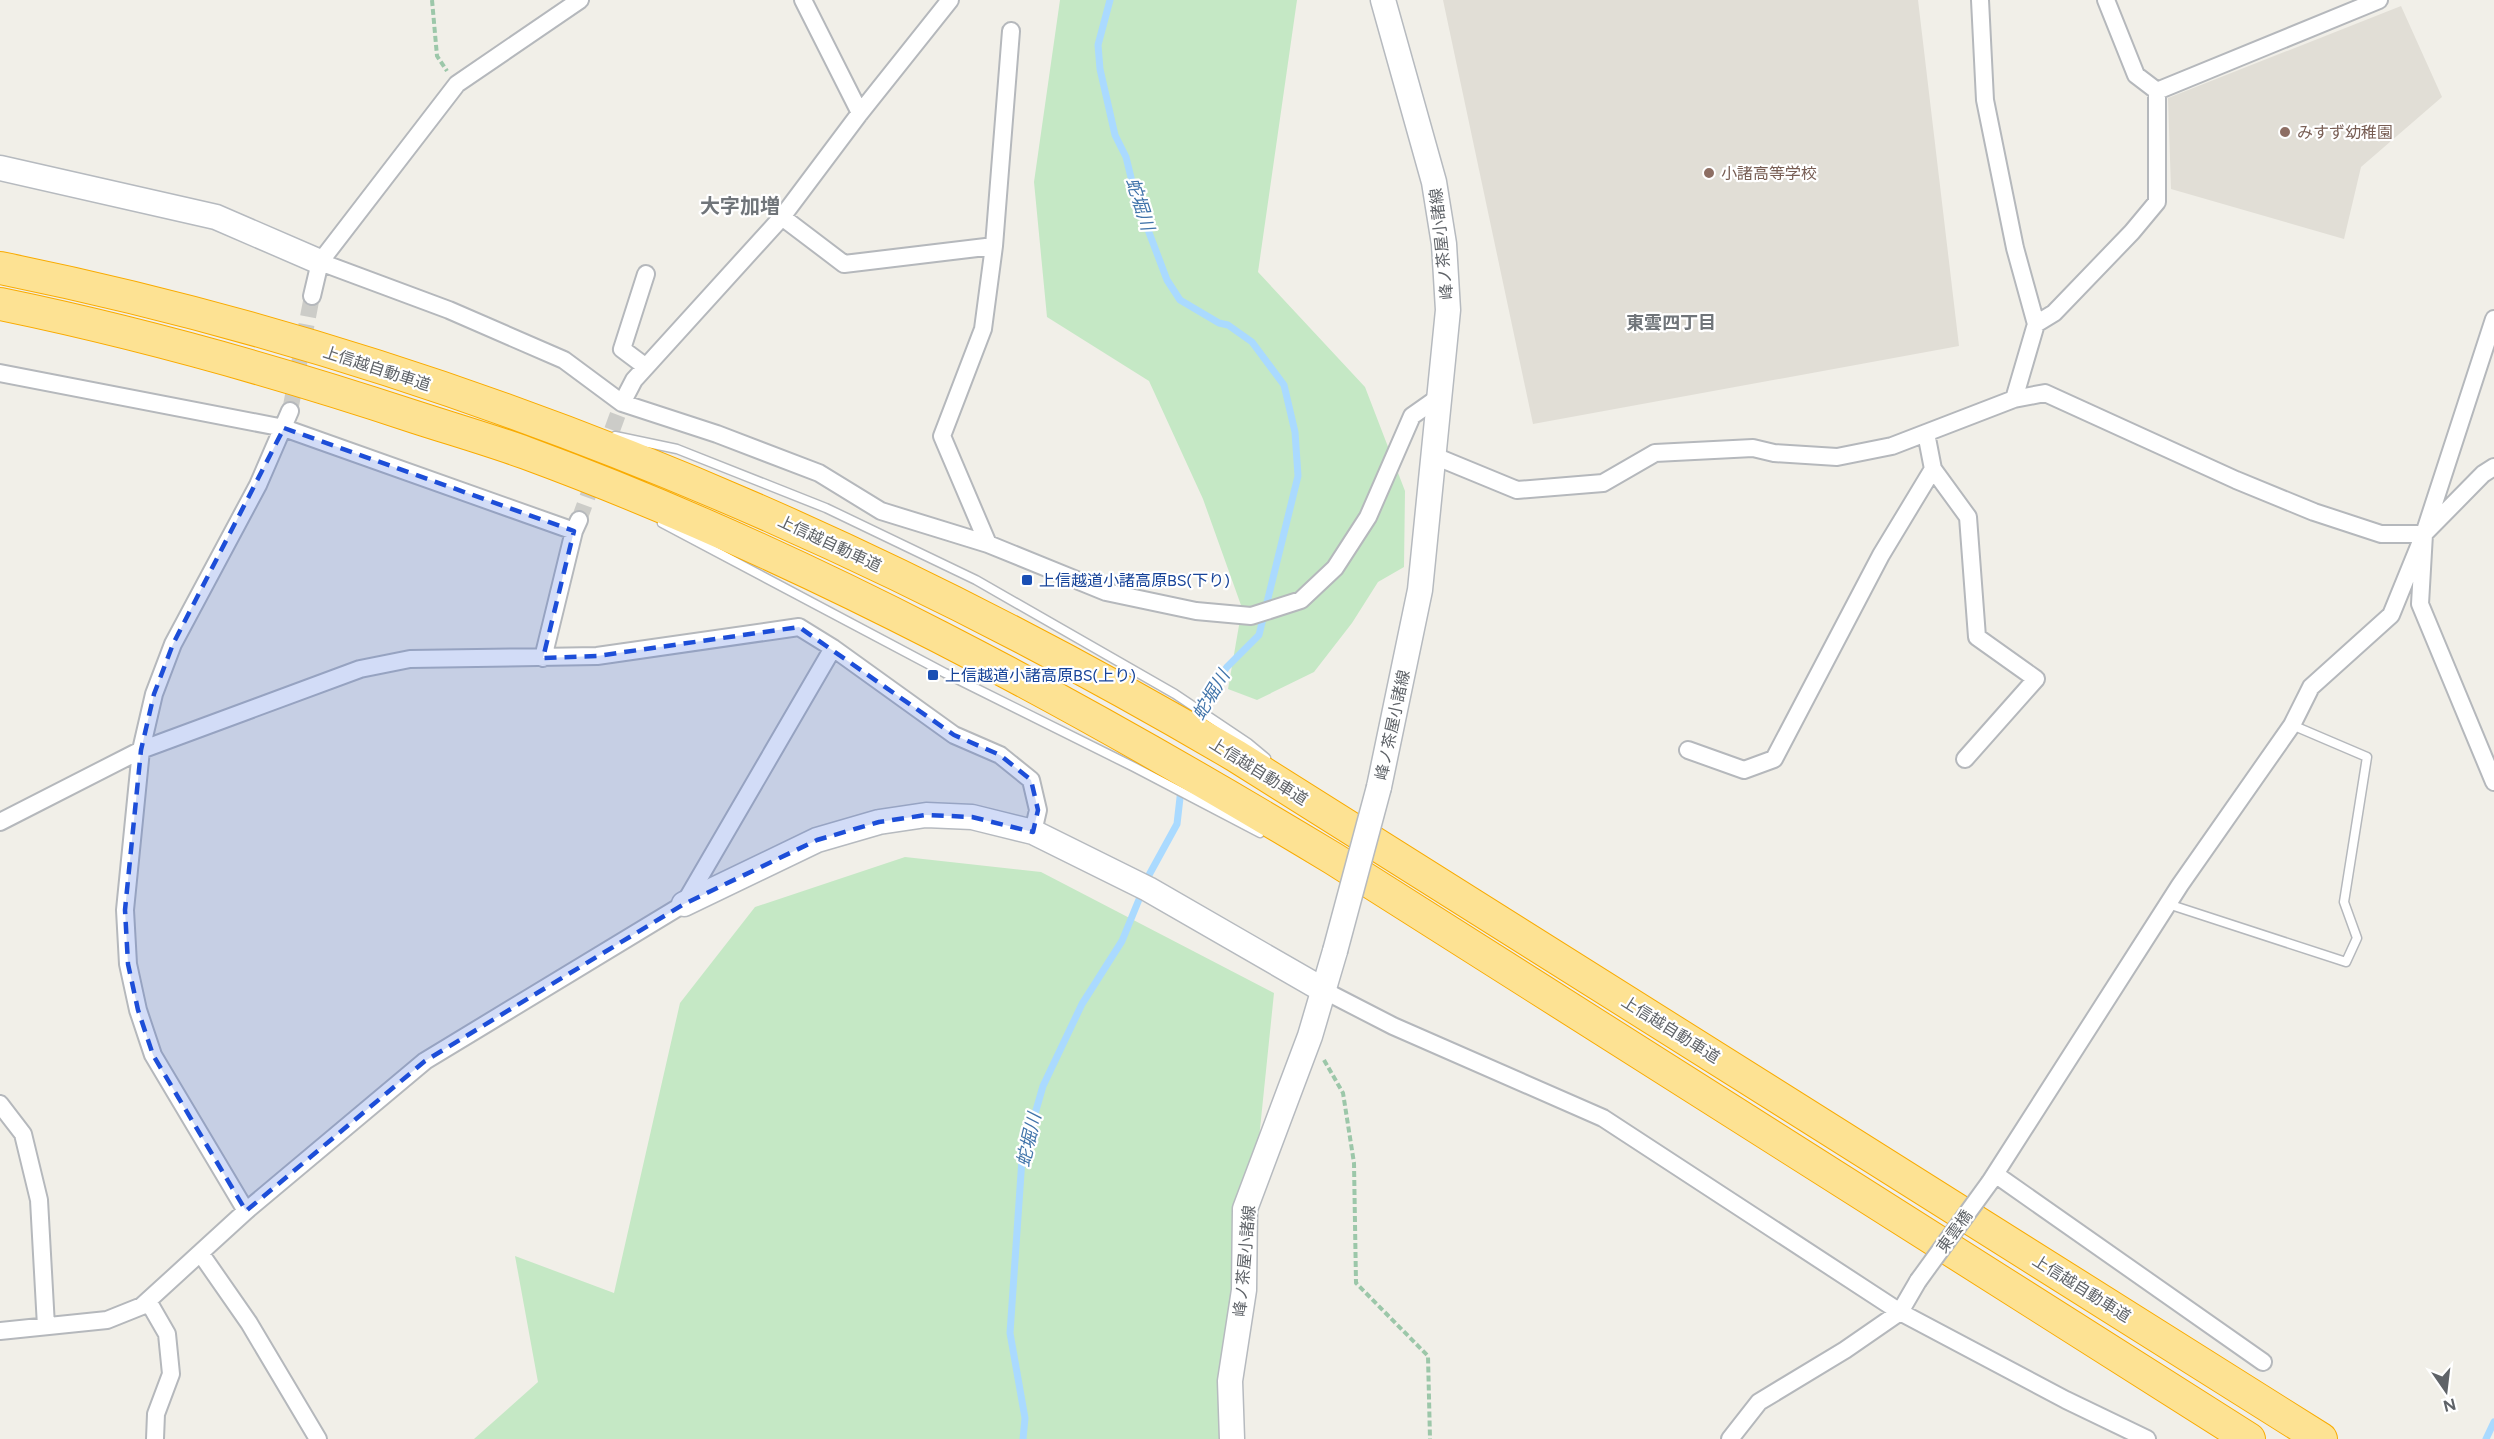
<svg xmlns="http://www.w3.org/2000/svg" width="2494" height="1439" viewBox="0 0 2494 1439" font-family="Figtree,'Noto Sans JP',sans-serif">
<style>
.education{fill:#e1ded6}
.green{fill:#c5e8c5}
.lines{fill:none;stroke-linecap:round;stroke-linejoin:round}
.stream{stroke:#aadaff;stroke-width:7}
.street-tunnel{stroke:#ccccc8;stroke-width:16;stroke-dasharray:16 8;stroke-linecap:butt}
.lane-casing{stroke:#b5b8bc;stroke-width:11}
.street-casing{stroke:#b5b8bc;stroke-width:20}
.secondary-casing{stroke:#b6babf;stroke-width:27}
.highway-casing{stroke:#f9ab00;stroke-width:34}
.path{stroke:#9cc7a9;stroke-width:4;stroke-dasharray:6 3;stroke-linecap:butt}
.lane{stroke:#fff;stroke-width:8}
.street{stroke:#fff;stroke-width:16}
.secondary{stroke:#fff;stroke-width:24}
.highway{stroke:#fde293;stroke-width:32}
.street-bridge-casing{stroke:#b5b8bc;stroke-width:20;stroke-linecap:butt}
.secondary-bridge-casing{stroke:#b6babf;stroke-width:27;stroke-linecap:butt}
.street-bridge{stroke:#fff;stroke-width:16}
.secondary-bridge{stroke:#fff;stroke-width:24}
.marked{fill:#1d4ed8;fill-opacity:0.2;stroke:#1d4ed8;stroke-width:4.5;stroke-dasharray:12 8;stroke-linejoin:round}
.education-dot{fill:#8d6e63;stroke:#fff;stroke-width:2}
.transit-dot{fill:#1a4fb4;stroke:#fff;stroke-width:2}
.labels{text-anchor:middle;stroke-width:4.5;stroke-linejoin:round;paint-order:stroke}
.education-label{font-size:16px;fill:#785e54;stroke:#fff;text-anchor:start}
.street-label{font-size:16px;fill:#5f6368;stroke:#fff}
.transit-label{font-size:16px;fill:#164399;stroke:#fff;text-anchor:start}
.water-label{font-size:18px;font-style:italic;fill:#4174aa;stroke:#fff}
.neighbourhood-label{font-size:18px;font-weight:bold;fill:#70757a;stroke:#fff}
.quarter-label{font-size:20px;font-weight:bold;fill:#70757a;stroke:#fff}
</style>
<rect width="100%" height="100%" fill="#f1efe8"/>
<path class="education" d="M1443,0H1918L1959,346L1533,424Z
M2401,6L2442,97L2361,167L2344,239L2171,189L2168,98Z"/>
<path class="green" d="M1060,0H1297L1258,272L1365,387L1405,491L1404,567L1378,582L1352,623L1314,672L1257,700L1228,689L1242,608L1203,499L1149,381L1047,317L1034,182Z
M905,857L1041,872L1274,993L1228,1439H474L538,1382L515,1256L614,1293L680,1003L755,907Z"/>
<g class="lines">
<path class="stream" d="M1110,0L1098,45L1100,69L1115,135L1126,157L1136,198L1167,280L1180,300L1219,323L1228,325L1252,342L1284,385L1295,432L1298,476L1259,635L1227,667L1209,693L1193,723
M1023,1439L1025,1418L1010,1333L1022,1159L1043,1086L1082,1004L1122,941L1149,875L1177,824L1181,789
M2486,1439L2494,1422"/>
<path class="street-tunnel" d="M290,411L312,296
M579,520L622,403"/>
<defs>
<path id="lane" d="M615,436L677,449L826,508L976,580L1175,694L1248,743L1266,758
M662,523L945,673L1134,767L1260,833
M2168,904L2346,962L2357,938L2344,902L2367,757L2292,725"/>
<path id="street" d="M803,0L860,113
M1980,0L1985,100L2015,248L2036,324L2014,399
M2106,0L2136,75L2157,91
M2157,91L2379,0
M782,217L844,264L994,246L983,329L942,436L988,544
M994,246L1011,31
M320,262L449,310L564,360L622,403L717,434L819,473L881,511L988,544L1106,592L1196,611L1251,616L1301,600L1335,568L1368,517L1412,416L1439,397
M312,296L320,262L457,84L580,0
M2036,324L2054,313L2132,232L2157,202V91
M646,367L622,349L646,274
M0,373L284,428L574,531
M622,403L634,380L782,217L860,113L950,0
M1432,455L1517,490L1603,483L1655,453L1753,448L1774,453L1837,457L1892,446L2014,399L2045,393L2236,480L2314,512L2381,534H2424
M2494,467L2483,474L2424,534L2420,604L2494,782
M1933,469L1968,517L1977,637L2036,679L1965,759
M543,658L574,531L579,520
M1688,750L1744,770L1774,759L1881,555L1933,469L1926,433
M0,822L141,750L360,669L410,659L597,656L799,627L833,648L954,735L1000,755L1031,780L1038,810L1033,832
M1325,991L1393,1026L1603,1118L1900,1312L2066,1400L2147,1439
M0,1104L23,1134L39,1200L46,1326
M1995,1174L2263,1362
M1990,1182L2180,885L2292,725L2311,687L2391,615L2424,534L2494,319
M246,1211L153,1055L138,1010L128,964L125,910L141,750L154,694L173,644L258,485L290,411
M201,1254L249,1323L318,1439
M148,1301L167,1334L171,1374L156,1414L155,1439
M0,1331L107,1320L142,1306L246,1211L425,1061L684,904L833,648
M1730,1439L1759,1402L1845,1350L1900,1312L1918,1281"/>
<path id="secondary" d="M0,168L216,217L320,262
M1379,787L1420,590L1448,310L1444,244L1434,182L1383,0
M684,904L817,840L879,822L926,815L972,817L1033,832L1148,889L1325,991
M1232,1439L1230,1381L1244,1290L1245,1209L1310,1036L1335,951"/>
<path id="highway" d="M0,268C439,357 851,529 1236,756L2321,1439
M0,304C141,333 279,372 415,417C452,429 490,440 526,453C806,556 1079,705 1334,859L2249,1439"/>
</defs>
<use href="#lane" class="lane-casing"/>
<use href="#street" class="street-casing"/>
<use href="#secondary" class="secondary-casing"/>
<use href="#highway" class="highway-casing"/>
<path class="path" d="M432,0L437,56L447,71
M1324,1060L1343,1093L1354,1163L1356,1283L1428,1356L1430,1439"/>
<use href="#lane" class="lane"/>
<use href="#street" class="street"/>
<use href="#secondary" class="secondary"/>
<use href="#highway" class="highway"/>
<defs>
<path id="street-bridge" d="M1918,1281L1990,1182"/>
<path id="secondary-bridge" d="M1335,951L1379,787"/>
</defs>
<use href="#street-bridge" class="street-bridge-casing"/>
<use href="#secondary-bridge" class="secondary-bridge-casing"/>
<use href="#street-bridge" class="street-bridge"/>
<use href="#secondary-bridge" class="secondary-bridge"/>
</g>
<path class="marked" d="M284,428L574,531L543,658L597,656L799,627L954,735L1000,755L1031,780L1038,810L1033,832L972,817L926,815L879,822L817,840L684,904L425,1061L246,1211L153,1055L138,1010L128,964L125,910L141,750L154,694L173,644Z"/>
<g class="education-dot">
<circle cx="2285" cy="132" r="6"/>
<circle cx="1709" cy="173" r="6"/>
</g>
<g class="transit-dot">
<rect x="1021" y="574" width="12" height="12" rx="3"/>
<rect x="927" y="669" width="12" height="12" rx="3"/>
</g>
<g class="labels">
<g class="education-label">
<text x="2297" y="138">みすず幼稚園</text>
<text x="1721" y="179">小諸高等学校</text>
</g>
<g class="street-label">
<text transform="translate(1441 244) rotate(-96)" y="6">峰ノ茶屋小諸線</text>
<text transform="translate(377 368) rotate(18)" y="6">上信越自動車道</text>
<text transform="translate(830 543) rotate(25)" y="6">上信越自動車道</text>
<text transform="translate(1392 725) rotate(-78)" y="6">峰ノ茶屋小諸線</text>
<text transform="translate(1259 771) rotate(32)" y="6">上信越自動車道</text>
<text transform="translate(1671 1029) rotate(32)" y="6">上信越自動車道</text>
<text transform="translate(1954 1231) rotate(-54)" y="6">東雲橋</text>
<text transform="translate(1244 1261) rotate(-85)" y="6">峰ノ茶屋小諸線</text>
<text transform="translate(2082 1288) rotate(32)" y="6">上信越自動車道</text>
</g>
<g class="transit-label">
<text x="1039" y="586">上信越道小諸高原BS(下り)</text>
<text x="945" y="681">上信越道小諸高原BS(上り)</text>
</g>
<g class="water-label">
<text transform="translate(1140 204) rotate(72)" y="6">蛇堀川</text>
<text transform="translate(1211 695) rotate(-59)" y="6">蛇堀川</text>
<text transform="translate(1029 1140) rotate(-77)" y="6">蛇堀川</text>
</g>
<g class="neighbourhood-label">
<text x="1671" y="329">東雲四丁目</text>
</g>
<g class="quarter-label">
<text x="740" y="213">大字加増</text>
</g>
</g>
<g transform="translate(2446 1391) rotate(166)" stroke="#ffffff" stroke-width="4.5" paint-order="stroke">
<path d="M0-4.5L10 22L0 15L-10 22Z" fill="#5f6368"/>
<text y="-9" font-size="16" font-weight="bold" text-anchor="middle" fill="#5f6368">N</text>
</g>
</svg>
